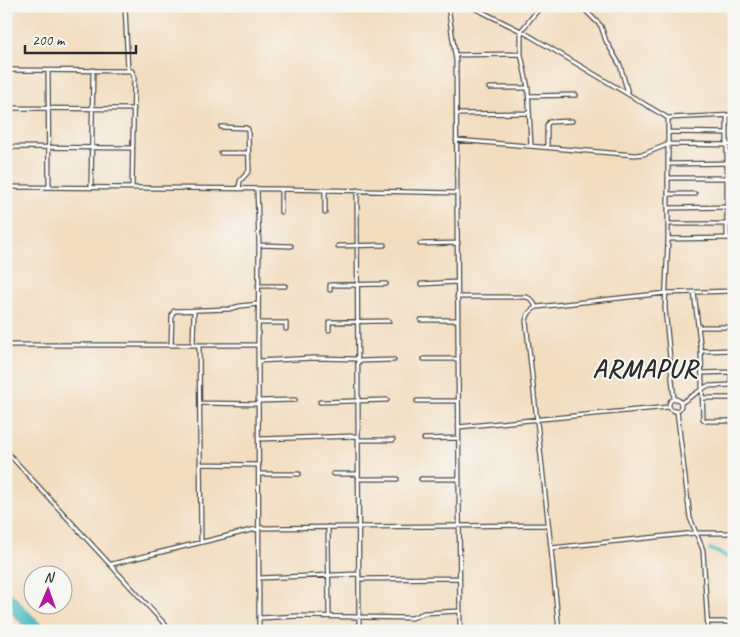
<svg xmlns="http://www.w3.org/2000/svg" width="740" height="637" viewBox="0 0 740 637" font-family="Caveat,sans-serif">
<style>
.water{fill:#50bec7;stroke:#3e7479}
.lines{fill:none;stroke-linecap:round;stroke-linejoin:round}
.canal{stroke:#50bec7;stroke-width:4}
.minor-casing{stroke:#494641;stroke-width:5.5}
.minor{stroke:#fff;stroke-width:3}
.labels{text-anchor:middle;stroke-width:4;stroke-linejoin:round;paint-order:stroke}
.district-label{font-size:26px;font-weight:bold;letter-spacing:1px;fill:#2b2b2b;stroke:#f6f6f2}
</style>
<rect width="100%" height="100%" fill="#f6f6f2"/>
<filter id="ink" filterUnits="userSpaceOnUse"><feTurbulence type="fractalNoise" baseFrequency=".02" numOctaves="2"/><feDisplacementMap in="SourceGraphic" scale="10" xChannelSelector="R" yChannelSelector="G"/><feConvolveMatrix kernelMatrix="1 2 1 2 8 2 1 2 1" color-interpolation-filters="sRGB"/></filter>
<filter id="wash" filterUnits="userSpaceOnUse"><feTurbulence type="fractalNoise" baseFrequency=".0096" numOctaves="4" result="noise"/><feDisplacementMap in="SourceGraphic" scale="20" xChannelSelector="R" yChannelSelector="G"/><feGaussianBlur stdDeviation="1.12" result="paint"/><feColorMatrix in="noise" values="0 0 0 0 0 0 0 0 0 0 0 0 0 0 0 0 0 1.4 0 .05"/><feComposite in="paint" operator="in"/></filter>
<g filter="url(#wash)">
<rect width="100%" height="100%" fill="#f2ddbf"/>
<path class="water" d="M6,588L47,631H29L6,607Z"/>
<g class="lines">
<path class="canal" d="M601,6L624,9L630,6
M710,549L734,560"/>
</g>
</g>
<g filter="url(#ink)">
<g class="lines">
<defs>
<path id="minor" d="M125,6L128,71
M448,6L456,61L460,631
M470,6L525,33L668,118L734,115
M581,6L601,26L606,41L620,65L628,93
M455,55L521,54
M6,70L132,71L134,77L132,188
M48,71L49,187
M489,88H528
M528,96L576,95
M6,108L134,109
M456,114L529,113
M668,118V239L665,308L674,399
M221,127L246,128L248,129L249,171L240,181L239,189
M669,132L727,133
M456,140L635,155L644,154L669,144L734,145
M531,146L528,88L521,54V31L541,6
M6,147L133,148
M547,147V125L549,122L572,121
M221,153H248
M669,164L734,163
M669,178H734
M6,187L281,189L457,193
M91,187L93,70
M257,189L259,245L258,345L259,631
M281,189V212
M325,190V213
M357,190L359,631
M727,193H734
M668,194H695
M668,208L734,207
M668,224H734
M727,238V115
M668,239L734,238
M420,244L458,243
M259,245L291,246
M338,246L384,245
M421,284L457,282
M258,286H285
M330,290V285L386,284
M694,292L701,351L703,419L706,421H734
M457,297H527L532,300L536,307
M421,320H457
M258,323H286V329
M699,327H727
M329,330V322L389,321
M6,345H258
M171,345L172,315L174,311L229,309L240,306L258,304
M193,345L194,310
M199,345L201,542
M701,351L734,350
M424,359H457
M258,361L314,358L358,359
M358,361L394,360
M731,372V385
M702,373L734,372
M703,398H734
M669 405a6 6 0 1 1 12 0a6 6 0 1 1-12 0Z
M258,401L295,400
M417,401H457
M320,402L387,400
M200,403L258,404
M681,403L707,386L734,385
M677,411L690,518L703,550L708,631
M458,427L669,407
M259,439L358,436
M424,439L458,438
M358,440H393
M6,451L171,631
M200,464L259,465
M259,474H299
M333,474H358
M358,479H397
M421,479H458
M328,527L329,616
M551,548L695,533H734
M112,564L260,528L548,525
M259,578L359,574
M359,579L459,578
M259,618L299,616L412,618L424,613L459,611
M708,622H734
M559,631L551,548L526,321C527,314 530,310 537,307L666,293L734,291"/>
</defs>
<use href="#minor" class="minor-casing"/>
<use href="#minor" class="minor"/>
</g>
</g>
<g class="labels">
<g class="district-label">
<text x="645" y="377">ARMAPUR</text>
</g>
</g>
<rect width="740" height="637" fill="none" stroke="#f6f6f2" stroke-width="25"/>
<g transform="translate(48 590) rotate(2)"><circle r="24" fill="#f6f6f2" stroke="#a5a5a2"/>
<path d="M0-4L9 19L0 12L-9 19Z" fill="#b5179e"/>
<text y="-8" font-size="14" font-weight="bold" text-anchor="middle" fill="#2b2b2b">N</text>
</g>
<path d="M25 45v8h111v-8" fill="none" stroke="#2b2b2b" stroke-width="2.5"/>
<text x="32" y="45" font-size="15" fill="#2b2b2b" stroke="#f6f6f2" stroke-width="4" paint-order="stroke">200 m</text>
</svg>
